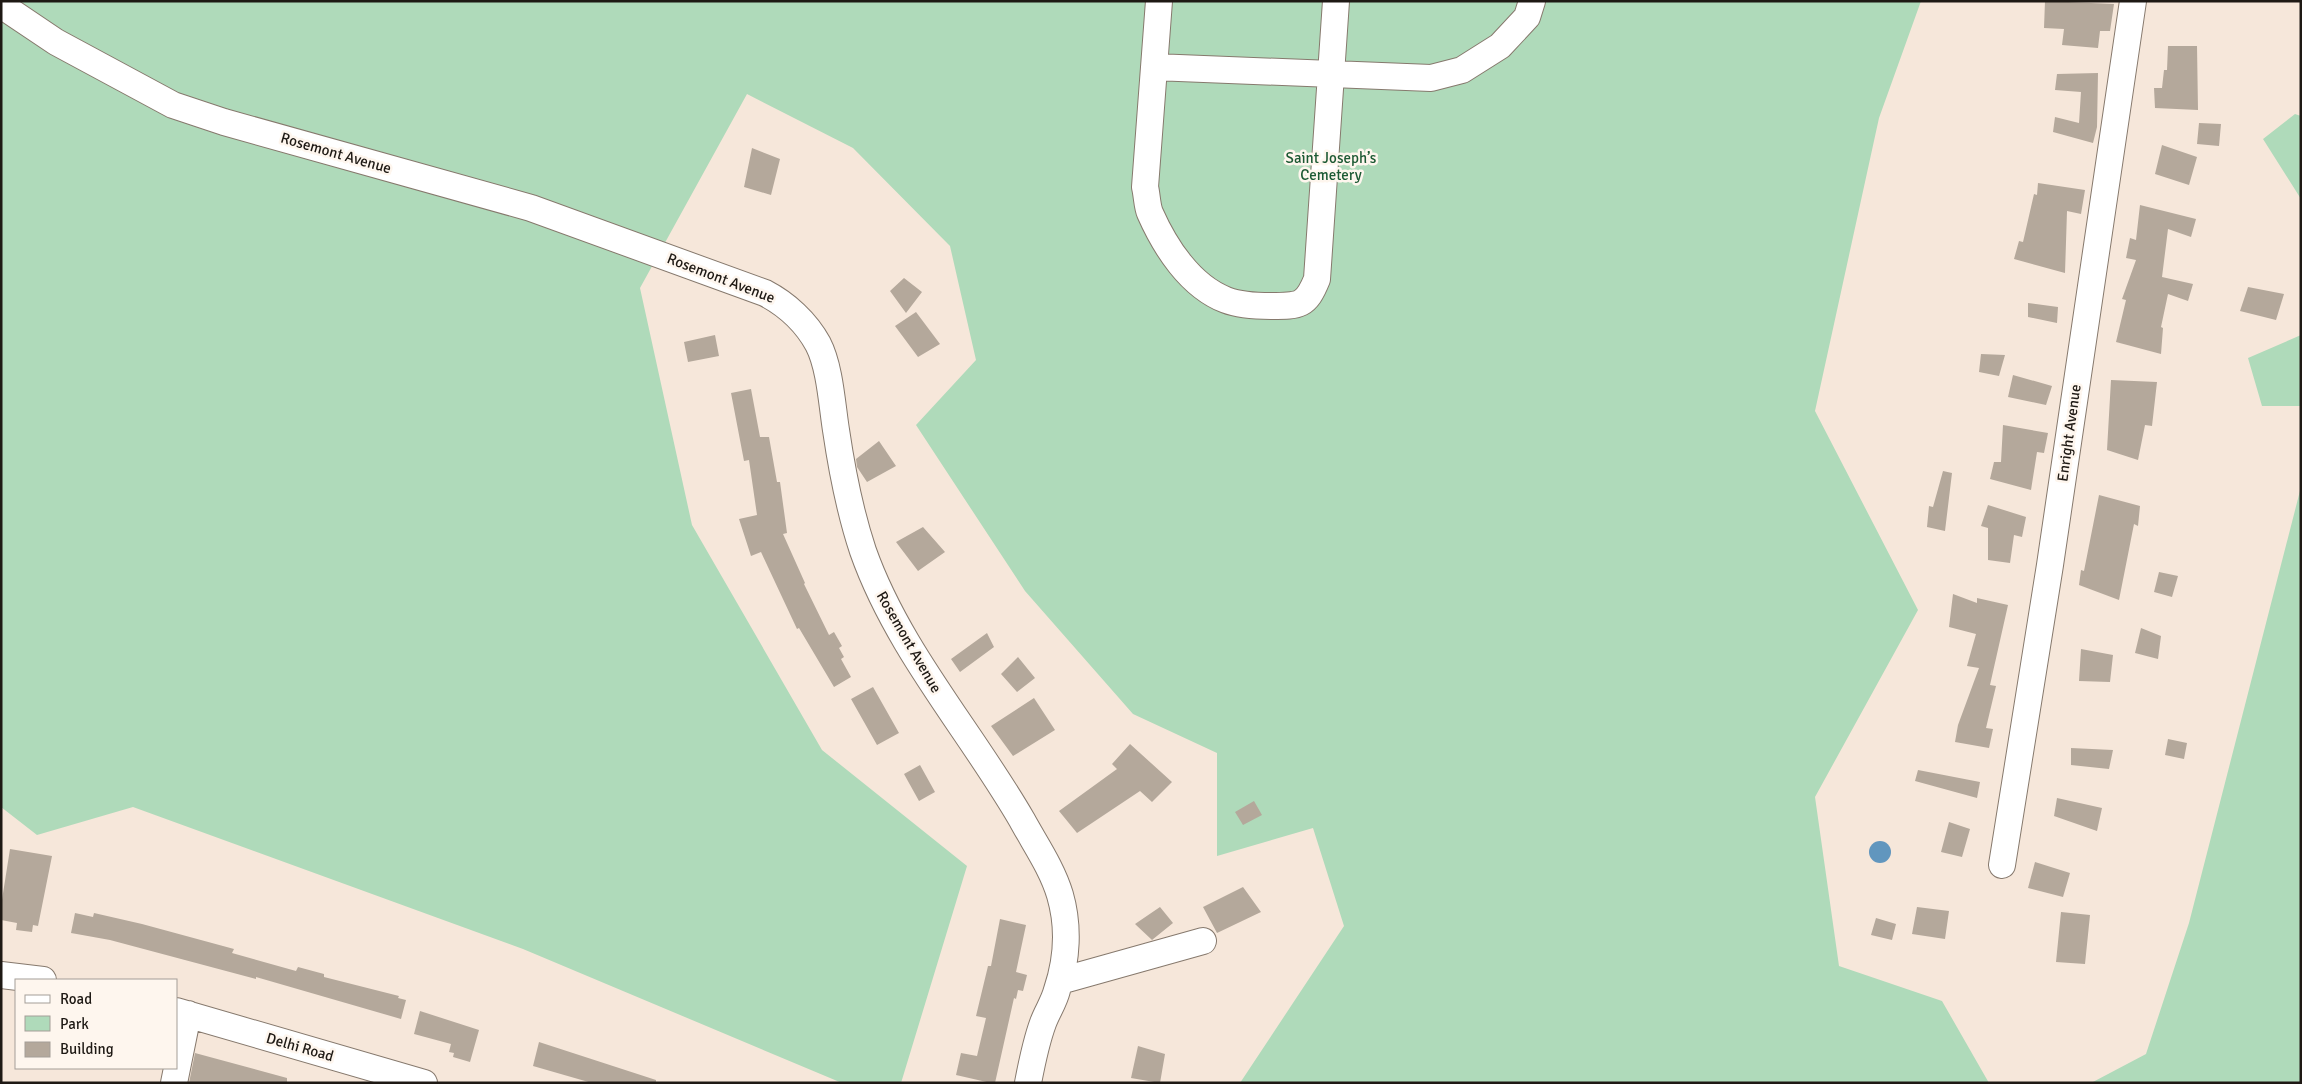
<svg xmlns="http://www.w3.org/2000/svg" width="2302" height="1084" viewBox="0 0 2302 1084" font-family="Signika,sans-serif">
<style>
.green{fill:#afdaba}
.water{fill:#6196be}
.building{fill:#b4a89b}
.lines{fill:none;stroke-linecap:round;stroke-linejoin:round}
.minor-casing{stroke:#86796d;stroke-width:28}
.minor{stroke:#fff;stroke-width:26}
.labels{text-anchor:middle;stroke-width:5;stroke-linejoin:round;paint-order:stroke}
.street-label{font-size:15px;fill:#1e1914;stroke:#fef6ee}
.park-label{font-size:15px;fill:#1c5933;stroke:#fef6ee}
</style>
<rect width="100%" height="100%" fill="#f6e7da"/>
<path class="green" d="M1,1H1921L1879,118L1815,411L1918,610L1815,797L1839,966L1942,1001L1989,1083H1240L1344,926L1313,828L1217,856V753L1133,714L1025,591L916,425L976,360L950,246L853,148L747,94L640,288L692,525L822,750L967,866L901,1083H842L523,949L133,807L37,835L1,807Z
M2295,114L2301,116V199L2263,139Z
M2301,335V406H2262L2248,358Z
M2301,487V1083H2091L2146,1054L2189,923Z"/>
<path class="water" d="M1869 852a11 11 0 1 1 22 0a11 11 0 1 1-22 0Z"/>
<path class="building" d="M2045,1L2114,4L2110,31H2100L2098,48L2062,45L2064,29L2044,28Z
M2168,46H2197L2198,110L2155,108L2154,88H2162L2164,70H2167Z
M2098,73L2097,127L2093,143L2053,132L2055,117L2079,123L2081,92L2055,90L2057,74Z
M2199,123L2221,124L2219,146L2197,144Z
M2162,145L2197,157L2189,185L2155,174Z
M752,148L780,159L771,195L744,187Z
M2038,183L2085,190L2081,214L2067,211L2065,273L2014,259L2019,241L2023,242L2034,194L2037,195Z
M2140,205L2196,219L2191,237L2168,229L2162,277L2193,284L2188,301L2168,294L2161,327L2163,328L2161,354L2116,342L2126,300L2122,299L2136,260L2126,258L2130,238L2136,240Z
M904,278L922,292L906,313L890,291Z
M2248,287L2284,294L2276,320L2240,311Z
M2028,303L2058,307L2057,323L2028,317Z
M916,312L940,344L918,357L895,326Z
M715,335L719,356L688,362L684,342Z
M1981,354L2005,355L1999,376L1979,372Z
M2013,375L2052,386L2046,405L2008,397Z
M2111,380L2157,382L2152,426L2145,425L2138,460L2107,450Z
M751,389L760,437H769L777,482H780L787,533L783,534L805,583L804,584L829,635L834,632L842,646L839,648L844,657L841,659L851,677L834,687L799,628L797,629L761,552L751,556L739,519L757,515L749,460L744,461L731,393Z
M2003,425L2048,433L2044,453L2037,452L2031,490L1990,479L1994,462H2001Z
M879,441L896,466L867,482L857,467L856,459Z
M1943,471L1952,473L1945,531L1927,527L1929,506L1933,507Z
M2099,495L2140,506L2138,526L2134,524L2119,600L2079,585L2081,570L2084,571Z
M1988,505L2026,517L2022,537L2014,535L2010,563L1988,560V528L1981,526Z
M923,527L945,552L918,571L896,542Z
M2159,572L2178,576L2172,597L2154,592Z
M1953,594L1977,603V598L2008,605L1990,685L1996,686L1986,728L1993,729L1989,748L1955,742L1958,725L1979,668L1967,666L1976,634L1949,627Z
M2141,628L2161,636L2158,659L2135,653Z
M987,633L994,647L960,672L951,659Z
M2081,649L2113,655L2110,682L2079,681Z
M1018,657L1035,678L1017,692L1001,674Z
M873,687L899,733L877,745L851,699Z
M1034,698L1055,730L1013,756L991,726Z
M2168,739L2187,743L2184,759L2165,755Z
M1130,744L1172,782L1152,802L1140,791L1077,833L1059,811L1117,769L1112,764Z
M2071,748L2113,750L2109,769L2071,765Z
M920,765L935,792L919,801L904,774Z
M1918,770L1980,782L1977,798L1915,781Z
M2057,798L2102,808L2097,831L2054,816Z
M1254,801L1262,815L1243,825L1235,812Z
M1949,822L1970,829L1962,857L1941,852Z
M10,849L52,856L38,926L33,925L32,932L16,930L17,923L1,920V906Z
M2035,862L2070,873L2063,897L2028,888Z
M1243,887L1261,912L1217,933L1203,907Z
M1160,907L1173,923L1152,940L1135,924Z
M1917,907L1949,911L1945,939L1912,934Z
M2061,912L2090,915L2085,964L2056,962Z
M75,913L93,917L94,913L142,924L234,949L232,953L296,971L298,967L324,974V977L399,996L398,998L406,1000L401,1019L256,977V979L110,940L71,933Z
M1876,918L1896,924L1892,940L1871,935Z
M1000,919L1026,925L1016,972L1027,975L1023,991L1018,990L1016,999L1014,998L995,1083H991L956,1075L961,1053L977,1056L986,1018L976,1016L988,966H991Z
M420,1011L479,1030L470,1062L453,1057L454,1053L449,1052L451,1044L414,1034Z
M539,1042L656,1080V1083H592L533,1066Z
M1138,1046L1165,1054L1160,1083L1131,1078Z
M195,1053L287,1078V1083H189Z"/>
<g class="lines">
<defs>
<path id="minor" d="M1159,1L1145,187C1147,195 1147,206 1150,213C1165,247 1190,286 1226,300C1239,305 1257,306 1271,306C1300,306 1306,306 1317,279L1336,1
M1,5L56,42L173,105L224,122L531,208L765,293C786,304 806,322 818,344C830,367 832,405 836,430C842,471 850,512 863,551C898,650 970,730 1022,820C1035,844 1052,868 1060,895C1069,926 1067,960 1057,990C1054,1002 1047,1012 1043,1023C1036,1042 1032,1062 1028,1083
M1154,67L1431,78L1462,70L1500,46L1527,17L1532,1
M2002,865L2050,565L2133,1
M1,975L43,980
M1060,981L1203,941
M176,1011L424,1083
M174,1083L188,1014"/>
</defs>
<use href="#minor" class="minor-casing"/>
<use href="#minor" class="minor"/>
</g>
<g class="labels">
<g class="street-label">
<text transform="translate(336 153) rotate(16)" y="5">Rosemont Avenue</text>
<text transform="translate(721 278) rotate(21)" y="5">Rosemont Avenue</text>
<text transform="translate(2069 433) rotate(-82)" y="5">Enright Avenue</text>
<text transform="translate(909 642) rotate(60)" y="5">Rosemont Avenue</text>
<text transform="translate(300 1047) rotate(16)" y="5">Delhi Road</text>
</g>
<g class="park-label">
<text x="1331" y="163">Saint Joseph’s<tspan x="1331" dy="17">Cemetery</tspan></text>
</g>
</g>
<rect width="2302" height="1084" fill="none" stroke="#1e1914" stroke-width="5"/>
<rect x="15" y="979" width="162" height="90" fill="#fef6ee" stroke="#a49e97"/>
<rect x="25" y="995" width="25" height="8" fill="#ffffff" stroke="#a49e97"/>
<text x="60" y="1004" font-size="15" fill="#1e1914">Road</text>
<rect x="25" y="1016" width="25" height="15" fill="#afdaba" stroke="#a49e97"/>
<text x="60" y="1029" font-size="15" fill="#1e1914">Park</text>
<rect x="25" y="1042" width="25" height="15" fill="#b4a89b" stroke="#a49e97"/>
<text x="60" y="1054" font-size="15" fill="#1e1914">Building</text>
</svg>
